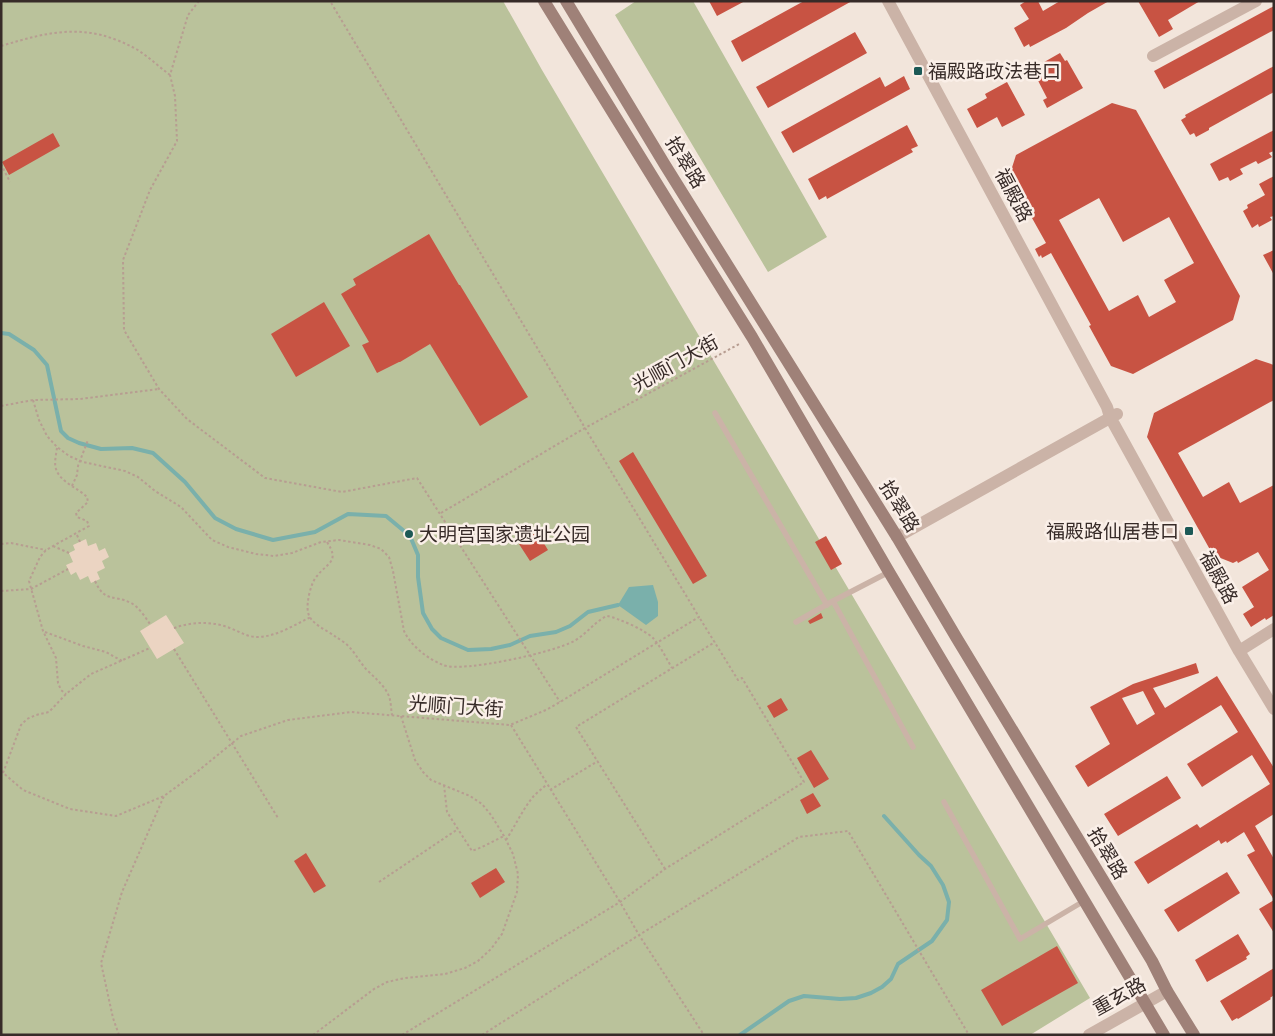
<svg xmlns="http://www.w3.org/2000/svg" width="1275" height="1036" viewBox="0 0 1275 1036" font-family="Mulish,'Noto Sans SC',sans-serif">
<style>
.green{fill:#bac29b}
.plaza{fill:#ebd4c2}
.water{fill:#7ab0ab}
.lines{fill:none;stroke-linecap:round;stroke-linejoin:round}
.stream{stroke:#7ab0ab;stroke-width:4}
.building{fill:#c85343;fill-rule:evenodd}
.path{stroke:#b79d91;stroke-width:2;stroke-dasharray:2.5 2.5;stroke-linecap:butt}
.service{stroke:#cbb3a7;stroke-width:5.5}
.tertiary{stroke:#cbb3a7;stroke-width:12}
.secondary{stroke:#9f8178;stroke-width:12}
.poi-dot{fill:#1c5956;stroke:#faefe8;stroke-width:2}
.labels{text-anchor:middle;stroke-width:5;stroke-linejoin:round;paint-order:stroke}
.poi-label{font-size:19px;fill:#372b28;stroke:#faefe8;text-anchor:start}
.street-label{font-size:19px;fill:#372b28;stroke:#faefe8}
</style>
<rect width="100%" height="100%" fill="#f2e5db"/>
<path class="green" d="M1,1H503L542,70L1090,998L1030,1035H1Z
M636,1H693L827,237L768,272L615,15Z"/>
<path class="plaza" d="M86,539L88,546L96,543L99,551L105,548L109,557L102,561L105,568L97,572L100,579L91,583L88,576L80,580L76,572L71,575L66,565L73,562L69,553L75,550L73,545Z
M166,615L184,643L157,659L140,631Z"/>
<path class="water" d="M653,585L658,602V616L646,625L618,605L629,587Z"/>
<g class="lines">
<path class="stream" d="M1,333L9,334L34,350L47,365L61,431L68,438L79,443L101,449L132,448L153,453L185,482L215,518L236,529L273,540L315,532L348,514L386,516L410,536L418,555V577L423,613L432,629L441,638L468,650L491,649L510,645L530,636L556,632L570,626L588,612L618,605
M740,1035L789,1001L804,996L840,999L856,998L871,993L882,987L891,979L898,964L932,941L947,920L949,902L943,885L931,866L919,855L884,816"/>
</g>
<path class="building" d="M709,1H745L717,16Z
M804,1H852L742,62L731,41Z
M1026,1H1038L1043,11L1060,1H1109L1088,13L1066,28L1030,47L1029,44L1024,47L1014,28L1029,19L1020,5Z
M1138,1H1200L1168,20L1173,29L1159,37Z
M1274,6V30L1164,89L1154,71Z
M855,32L867,53L768,108L756,87Z
M1060,53L1065,61L1067,60L1083,88L1047,108L1043,100L1047,98L1032,69Z
M1274,66V92L1209,128V130L1196,137L1194,133L1190,135L1181,120L1186,117L1185,115Z
M904,76L910,89L793,153L781,132L880,77L885,87Z
M1007,82L1025,115L1002,127L997,117L977,128L967,109L987,98L985,94Z
M1112,103L1136,110L1240,296L1233,320L1133,374L1111,366L1089,326L1091,325L1051,253L1042,258L1041,255L1039,257L1035,249L1046,243L1009,177L1016,155ZM1099,198L1123,242L1169,217L1194,263L1164,280L1176,302L1149,317L1138,295L1109,311L1059,220Z
M907,125L918,146L911,149L913,152L827,199L826,196L819,200L808,179Z
M1274,130V151L1269,153L1272,157L1258,164L1256,161L1240,169L1243,174L1230,181L1228,177L1219,181L1210,164Z
M53,133L60,146L9,175L2,162Z
M1274,176V216L1270,217L1272,220L1259,227L1258,224L1252,228L1243,211L1248,208L1247,205L1265,195L1259,184Z
M429,234L459,285H460L528,397L480,426L430,344L400,362H399L377,373L362,345L369,342L341,294L356,285L353,279Z
M1274,250V275L1263,255Z
M324,302L350,346L296,377L271,334Z
M1256,359L1274,365V400L1178,453L1203,497L1229,482L1240,503L1274,485V615L1266,620L1265,618L1251,627L1243,614L1254,607L1242,587L1269,570L1258,552L1238,563L1237,561L1233,563L1213,555L1147,437L1154,413Z
M633,452L707,576L693,584L619,461Z
M537,532L548,550L530,561L519,544Z
M826,536L842,564L831,570L815,542Z
M821,613L823,618L810,624L808,621Z
M1196,663L1199,673L1153,688L1165,708L1217,676L1274,768V814L1255,826L1274,859V900L1247,855L1255,851L1244,832L1227,843L1226,841L1221,844L1219,840L1148,884L1134,862L1197,824L1200,828L1270,784L1252,755L1202,787L1187,764L1238,732L1221,705L1088,787L1075,766L1110,744L1090,707L1133,684ZM1143,691L1155,714L1137,725L1122,698Z
M781,698L788,710L774,718L767,706Z
M811,750L829,779L814,788L797,758Z
M1167,776L1181,798L1118,836L1104,814Z
M813,793L821,806L807,814L800,800Z
M306,853L326,886L314,893L294,861Z
M496,868L505,882L480,898L471,883Z
M1227,872L1240,893L1178,932L1164,910Z
M1274,900V933L1259,909Z
M1238,934L1250,954L1246,957L1247,959L1207,982L1195,960Z
M1057,946L1078,983L1002,1026L981,990Z
M1274,968V995L1270,998L1271,999L1238,1019L1237,1018L1232,1021L1220,1001Z"/>
<g class="lines">
<path class="path" d="M199,1L188,15L170,75L175,96L177,141L150,190L123,260L124,330L159,389L187,419L265,478L342,492L417,478L560,702
M1,46C51,31 87,22 136,49C148,56 159,67 170,75
M1,164L10,182
M33,400L39,420L47,436L57,447L69,456L83,462L125,471L138,477L155,491L181,507L212,540L228,547L256,554L274,556L292,553L321,542L339,540L370,545L381,549L389,557L393,571L404,631C411,646 428,659 443,665C462,673 555,652 574,641C587,634 594,622 607,616C618,618 645,630 653,638C661,647 666,658 672,668
M1,406L33,400L80,399L159,389
M57,448C56,455 54,463 56,469C60,482 78,488 87,497L88,502L76,513L77,517L87,521L89,526L46,550L40,557L29,581L43,631L56,658L58,683L61,690L66,694
M72,486L77,475L78,466L88,440
M441,513L585,428L741,343
M77,535L80,542
M327,542C340,562 328,562 317,576C311,582 306,603 308,612C310,624 327,630 336,637C341,640 347,644 351,649C357,656 361,664 367,670C376,679 384,685 389,696C391,702 391,709 392,715
M1,544L11,543L46,550
M53,546L69,553
M95,581C105,603 113,594 131,603C139,607 145,617 150,624
M1,591L31,589L68,569
M174,628C191,622 210,621 227,627C237,630 246,637 257,637C276,637 294,625 311,617
M45,632L83,646L106,652L122,661
M174,649L278,818
M511,725L620,902L639,935L704,1035
M1,771L23,790L70,809L116,816L164,796L198,771L241,736L288,720L351,712L510,725L546,710L560,702L699,617L585,428L330,1
M3,773L21,725L27,719L36,715L49,712L66,694L91,674L150,648
M444,785L447,812L472,851L482,847L504,836
M550,790L598,761
M506,840C515,826 522,811 532,798C536,793 542,789 547,784
M665,869L576,727L715,642
M379,882L458,829
M119,1035L113,1018L101,963L122,892L164,796
M313,1035L374,989L387,982L405,978L445,974L465,968L478,961L491,949L502,934L517,892L518,874L513,854L504,836L491,815L482,804L470,796L431,780L423,772L415,760L401,716
M402,1035L620,902L665,869L804,782L742,678L738,680L699,617
M482,1035L639,935L799,837L848,831L969,1035"/>
<path class="service" d="M715,413L827,605
M833,601L913,747
M796,622L833,601L889,572
M944,802L1020,939L1084,901"/>
<path class="tertiary" d="M888,1L1107,407L1110,417L1239,651L1274,709
M1153,56L1256,1
M897,537L1117,414
M1239,651L1274,629
M1089,1035L1167,991"/>
<path class="secondary" d="M544,1L676,215L752,337L889,572L1164,1035
M566,1L665,165L897,537L956,637L1152,961L1167,991L1194,1035"/>
</g>
<g class="poi-dot">
<rect x="913" y="66" width="10" height="10" rx="2.5"/>
<rect x="1184" y="526" width="10" height="10" rx="2.5"/>
<circle cx="409" cy="534" r="5"/>
</g>
<g class="labels">
<g class="poi-label">
<text x="928" y="78">福殿路政法巷口</text>
<text x="1179" y="538" text-anchor="end">福殿路仙居巷口</text>
<text x="419" y="541">大明宫国家遗址公园</text>
</g>
<g class="street-label">
<text transform="translate(686 162) rotate(58)" y="7">拾翠路</text>
<text transform="translate(1014 195) rotate(62)" y="7">福殿路</text>
<text transform="translate(675 363) rotate(-29)" y="7">光顺门大街</text>
<text transform="translate(900 506) rotate(58)" y="7">拾翠路</text>
<text transform="translate(1219 577) rotate(61)" y="7">福殿路</text>
<text transform="translate(456 706) rotate(4)" y="7">光顺门大街</text>
<text transform="translate(1108 853) rotate(59)" y="7">拾翠路</text>
<text transform="translate(1119 996) rotate(-29)" y="7">重玄路</text>
</g>
</g>
<rect width="1275" height="1036" fill="none" stroke="#372b28" stroke-width="5"/>
</svg>
